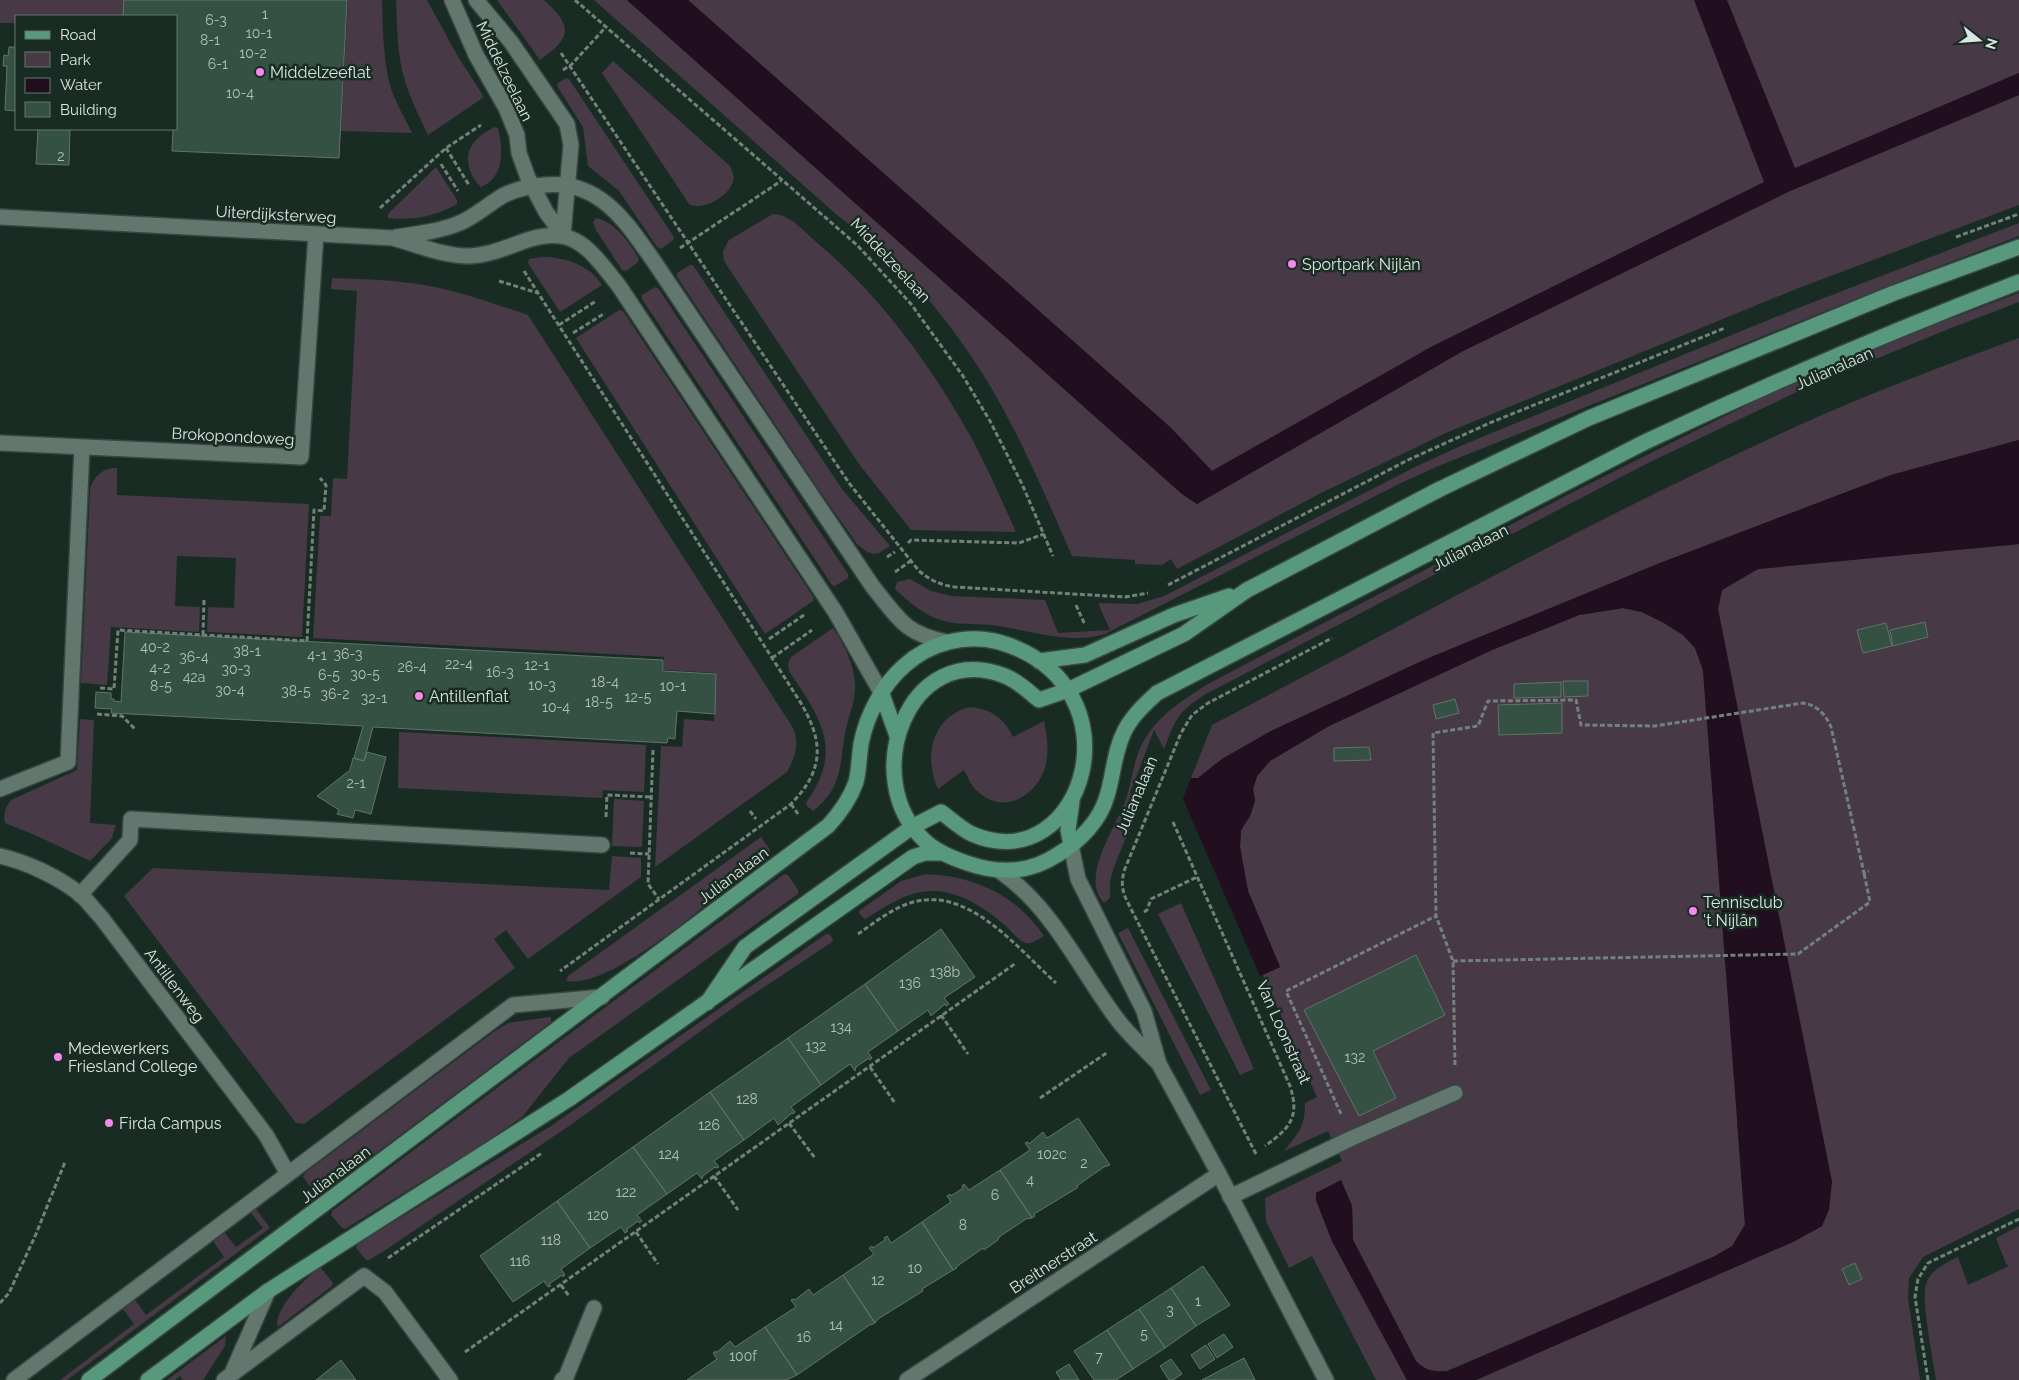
<svg xmlns="http://www.w3.org/2000/svg" width="2019" height="1380" viewBox="0 0 2019 1380" font-family="Raleway,sans-serif">
<style>
.green{fill:#473945}
.water{fill:#210f1f}
.building{fill:#345144;stroke:#60746a}
.lines{fill:none;stroke-linecap:round;stroke-linejoin:round}
.lane-casing{stroke:#374640;stroke-width:18}
.street-casing{stroke:#374640;stroke-width:18}
.secondary-casing{stroke:#374640;stroke-width:18}
.primary-casing{stroke:#374640;stroke-width:18}
.path{stroke:#72827b;stroke-width:3;stroke-dasharray:5 2.5;stroke-linecap:butt}
.lane{stroke:#62776d;stroke-width:15}
.street{stroke:#62776d;stroke-width:15}
.secondary{stroke:#62776d;stroke-width:15}
.primary{stroke:#58987d;stroke-width:15}
.poi-dot{fill:#f688ec;stroke:#192c24;stroke-width:2}
.labels{text-anchor:middle;stroke-width:5;stroke-linejoin:round;paint-order:stroke}
.number-label{font-size:14px;fill:#b0c1b9}
.street-label{font-size:16px;fill:#dae6e0;stroke:#192c24}
.poi-label{font-size:16px;fill:#dae6e0;stroke:#192c24;text-anchor:start}
</style>
<rect width="100%" height="100%" fill="#192c24"/>
<path class="green" d="M0,0H125L124,16H16V23H0Z
M348,0H382C383,29 383,67 393,94C398,107 406,120 412,133L341,131Z
M396,0H427L457,55L484,97L428,135C418,114 407,92 402,70C397,47 397,23 396,0Z
M497,0H544C574,27 571,38 540,60Z
M594,0H627L1182,494L1197,504L1463,351L1790,191L2019,95V205L1796,289L1448,432L1323,492L1177,569L1171,559L1162,565L1135,564V560L1072,556C1042,488 1013,418 971,356C942,313 907,273 871,236L867,239L837,215Z
M688,0H2019V73L1765,182L1431,347L1212,471L1170,427Z
M613,61L730,166C732,171 735,176 733,181C730,196 702,212 689,204L602,73Z
M566,78L569,79L674,237L673,240L661,249L657,247L619,191L588,166L583,127L557,86L558,83Z
M494,127L498,128C503,148 505,178 481,187C467,174 462,152 478,138C482,134 489,130 494,127Z
M436,167L457,200V204C436,216 413,221 388,218V214Z
M773,214C789,214 803,230 814,240C879,294 931,365 972,439C988,469 1002,501 1016,532L911,530L859,464L724,261L723,251L729,240Z
M596,218C615,222 630,243 639,259L637,263L626,271L622,270L596,230L593,222Z
M2019,223V236L1903,280L1436,467L1401,483L1105,634C1069,645 1028,630 992,625C973,623 954,626 935,618C920,612 907,600 895,589L897,582L910,579L931,591L951,596L1045,600L1058,633L1110,630L1098,603L1137,604L1164,596L1415,467L1465,444L1798,308Z
M541,257C564,257 589,264 602,285L560,312L528,263L529,259Z
M690,265H693L842,489L890,546L879,553L874,554L867,552L857,544L821,493L677,277V273Z
M332,278C363,279 394,280 424,285C460,291 494,304 528,315L793,728C800,744 795,757 787,772L655,867L661,746L682,747L684,719L714,721L716,673L664,670V657L313,638L320,516H331L333,478L347,479L357,291L331,289Z
M655,287L658,288L848,574V578L835,586L832,585L642,299V295Z
M2019,293V302L1946,330L1801,390L1646,464L1204,695C1176,714 1176,719 1164,749L1154,730L1130,793L1138,809L1115,864L1110,881V898L1104,903C1079,877 1117,826 1126,799C1134,775 1133,754 1150,731C1164,712 1186,698 1206,685L1575,491L1767,395L1915,332Z
M619,310L623,311L814,598L813,601L765,634L576,338Z
M2019,338V440L1891,475L1660,563L1424,660L1271,731L1222,759L1198,778H1191L1212,725C1404,624 1595,518 1793,428C1867,394 1943,366 2019,338Z
M117,468V495L309,504L302,637L207,632L208,607L234,608L236,558L177,556L175,606L200,607L199,632L111,627L107,685L81,683L90,489C94,476 102,468 117,468Z
M2019,544V1209L1923,1257L1909,1278L1908,1298L1920,1380H1476L1795,1241L1822,1226L1832,1182L1804,1045L1737,1122L1745,1224L1732,1247L1713,1257L1447,1371C1433,1372 1426,1371 1416,1361L1353,1240L1352,1206L1341,1181L1316,1193V1200L1332,1241L1407,1380H1376L1312,1256L1289,1268L1266,1221L1265,1198L1342,1161L1328,1131L1284,1151C1298,1133 1305,1128 1305,1103L1317,1097L1263,975L1280,967L1248,891L1240,847L1241,830L1250,816L1255,801L1253,789L1257,776L1270,761L1329,726L1492,650L1579,615L1623,608L1642,612L1664,623L1683,635L1695,648L1703,670L1706,712L1737,707L1718,609L1722,590L1758,569Z
M833,628C844,644 854,664 855,684C856,700 849,714 846,729C839,763 844,787 813,811L807,806L806,803C844,749 821,719 789,671L788,664L791,657Z
M970,707C991,709 1004,718 1013,737L1044,721C1047,736 1049,749 1046,764C1038,796 1003,817 976,790C970,784 968,777 964,770L938,789C923,757 932,716 970,707Z
M80,719L94,720L90,823L116,825L112,838L90,861L37,836L5,823C3,814 5,808 11,800L77,770Z
M399,732L646,745L644,792L603,790L602,798L398,788Z
M614,799L644,801L642,847L612,846Z
M761,837L770,850V853L761,860L755,852L749,857L755,865C717,895 612,990 566,981L568,976Z
M612,856L641,858V877L528,959L506,930L494,939L515,968L304,1124L296,1123L124,896L153,868L609,890Z
M784,874L788,875L798,890V894L569,1058L522,1117L480,1146L345,1229L342,1228L331,1215L332,1211Z
M926,874C975,876 1016,895 1044,936C1038,939 1033,944 1026,943C1019,941 1011,931 1006,926C986,909 962,892 935,891C908,890 887,906 865,919L859,913V911L901,881Z
M1181,903L1254,1069L1240,1075L1158,914Z
M1128,928L1211,1090L1200,1095L1118,933Z
M826,934H829L833,939L832,942L737,1005L569,1126L381,1253L367,1261L356,1248L357,1244L551,1126Z
M549,1017H551V1022L320,1195L316,1194L303,1177L305,1173L495,1031L508,1023Z
M256,1209L270,1228L67,1380H60L134,1324L123,1309L135,1300L146,1315L224,1257L213,1241L225,1233L236,1247L263,1228L251,1213Z
M2019,1226V1380H1936C1933,1358 1921,1302 1926,1284C1930,1270 1946,1263 1958,1257L1968,1285L2009,1266L2006,1264L1996,1238Z
M320,1267L333,1283L332,1286L279,1326L277,1325C277,1305 305,1279 320,1267Z
M226,1336L225,1346L203,1380H183L180,1376L175,1380H167Z"/>
<path class="water" d="M627,0H688L1170,427L1212,471L1431,347L1764,182L1694,0H1727L1795,168L2019,73V95L1790,191L1463,351L1197,504L1182,494Z
M2019,440V544L1758,569L1722,590L1718,609L1832,1182L1829,1210L1822,1226L1795,1241L1476,1380H1407L1332,1241L1316,1200V1193L1341,1180L1352,1206L1353,1240L1416,1361C1426,1371 1433,1372 1448,1371L1713,1257L1732,1246L1745,1225L1703,670L1695,648L1683,635L1664,623L1642,612L1623,608L1579,615L1492,650L1329,726L1270,761L1257,776L1253,789L1255,801L1250,816L1241,830L1240,847L1248,891L1280,967L1260,976L1183,799L1191,778H1198L1222,759L1271,731L1424,660L1660,563L1891,475Z"/>
<path class="building" d="M124,0H347L339,158L172,151L173,129H176V16H123Z
M9,47H16V111L5,110L7,66H3L4,55L8,56Z
M38,129H70L69,165L36,164Z
M1925,622L1928,637L1893,646L1890,630Z
M1886,623L1892,646L1863,653L1857,630Z
M125,632L663,660V671L716,674L715,714L677,711L675,739L668,738L667,743L373,727L364,761L354,758L363,726L111,713L112,709L95,708L96,692L111,693V699H114V701L121,702Z
M1563,681H1588V696L1564,697Z
M1561,682V697L1514,698V684Z
M1455,699L1459,713L1436,719L1433,705Z
M1562,703V733L1499,735L1498,705Z
M1369,747L1371,760L1334,761V748Z
M367,752L386,757L371,814L355,810L353,818L337,814L339,810L317,796L350,770L353,758L364,761Z
M941,929L975,977L944,998L949,1004L946,1006L945,1004L931,1016L928,1010L898,1031L865,984Z
M1416,955L1445,1015L1373,1051L1396,1098L1359,1116L1304,1010Z
M865,984L898,1031L868,1052L872,1058L870,1060L869,1058L856,1067L855,1071L850,1064L821,1085L788,1038Z
M788,1038L821,1085L791,1107L795,1112L793,1114L792,1113L778,1125L774,1118L744,1140L710,1092Z
M710,1092L744,1140L714,1161L719,1167L716,1168L715,1167L703,1176L702,1179L697,1173L667,1194L633,1147Z
M1078,1118L1110,1165L1104,1167L1078,1185L1077,1188L1034,1214L1035,1216L1032,1218L1000,1170L1030,1150L1025,1143L1028,1142L1029,1144L1043,1132L1047,1138Z
M633,1147L667,1194L637,1215L642,1221L639,1223L638,1221L626,1230L628,1231L625,1233L621,1227L590,1248L557,1201Z
M1000,1170L1032,1218L1026,1219L999,1237L998,1240L984,1250L983,1248L956,1267L957,1268L953,1270L922,1222L951,1202L947,1196L950,1194L951,1196L963,1188L962,1186L964,1184L969,1190Z
M557,1201L590,1248L561,1269L565,1275L563,1277L562,1275L549,1284L551,1286L548,1287L544,1281L513,1302L480,1256Z
M922,1222L953,1270L922,1289L923,1291L878,1319L875,1323L843,1275L874,1254L869,1248L872,1246L873,1248L885,1240L884,1238L887,1236L891,1243Z
M1855,1263L1862,1279L1849,1285L1842,1269Z
M1203,1266L1230,1305L1196,1326L1171,1288Z
M843,1275L875,1323L871,1325V1324L797,1375L765,1327L796,1307L791,1300L794,1299L795,1300L809,1289L813,1295Z
M1171,1288L1196,1326L1165,1348L1139,1309Z
M1139,1309L1165,1348L1133,1369L1107,1330Z
M765,1327L797,1375L786,1380H687L717,1359L713,1353L716,1351V1353L730,1341L735,1347Z
M1107,1330L1133,1369L1116,1380H1094L1074,1351Z
M1224,1334L1233,1347L1217,1358L1208,1344Z
M1206,1345L1215,1359L1200,1369L1191,1355Z
M1244,1358L1255,1380H1202Z
M1171,1359L1182,1374L1173,1380H1169L1160,1366Z
M341,1360L356,1380H316Z
M1069,1364L1079,1380H1061L1056,1372Z"/>
<g class="lines">
<defs>
<path id="lane" d="M0,443L301,457L316,234
M0,789L68,762L82,447
M80,895L130,840L131,819L602,845
M1230,1197L1352,1138L1455,1093
M562,1380L566,1377L594,1308"/>
<path id="street" d="M0,856C27,862 58,877 80,894C88,901 94,910 101,917L266,1135L288,1174
M1219,1174L1326,1380
M232,1373L268,1291
M14,1380L513,1005L602,997
M224,1380L364,1276L385,1292L450,1380"/>
<path id="secondary" d="M452,0L476,55L506,108L517,135L519,153L528,178L546,212L563,235
M476,0L511,42L567,124L571,145L563,235
M0,217L393,238C416,245 442,255 467,256C485,256 503,249 519,243C573,222 588,247 619,286L836,613L882,694
M396,237C417,234 442,231 462,222C477,215 490,203 504,195C517,189 530,186 544,185C600,179 627,223 655,263L873,587C899,619 905,634 947,642
M1001,872C1053,908 1080,970 1117,1019C1128,1034 1143,1047 1156,1061
M907,1380L1219,1174L1159,1064L1144,1011L1078,879L1071,845"/>
<path id="primary" d="M2019,247L1894,293L1589,418L1440,489L1247,590L1184,634L1068,690L1039,700C1029,692 1018,681 1005,676C908,638 858,779 924,840C935,851 952,858 967,863C998,874 1028,874 1057,855C1079,842 1100,821 1107,796C1114,773 1114,751 1125,730C1133,715 1145,704 1157,693L1645,442C1768,384 1892,331 2019,282
M1039,661L1085,655L1174,615L1229,596
M882,694L897,736
M1071,845L1068,830L1072,802
M89,1380L828,826C840,813 850,799 856,782C859,770 859,757 861,744C866,717 882,685 904,666C929,643 966,633 999,642C1145,685 1083,882 972,834C961,829 951,819 941,812L912,827L745,947L707,1003
M148,1380L268,1291L569,1099L913,857L925,853H941"/>
</defs>
<use href="#lane" class="lane-casing"/>
<use href="#street" class="street-casing"/>
<use href="#secondary" class="secondary-casing"/>
<use href="#primary" class="primary-casing"/>
<path class="path" d="M575,0L857,245L911,304L963,376L990,421L1022,484L1053,556
M561,53L849,483L919,571C930,580 940,585 955,587L1125,597L1148,593
M563,70L571,65L605,28
M446,148L469,185
M441,164L458,191
M380,208L446,148L481,125
M1956,237L2019,214
M680,248L781,181
M524,271L799,700C824,741 825,769 791,804L560,971
M499,281L538,293
M559,325L596,301
M573,333L605,313
M908,543L911,540L1019,543L1044,534
M887,557L895,552
M895,572L912,560
M1168,585L1408,460L1492,422L1725,328
M1076,605L1085,625
M203,635L204,599
M769,639L804,615
M772,658L812,630
M100,688L114,689L118,630L307,641L314,510L324,511L326,485L320,478
M97,714L122,716L136,730
M653,750L648,884L659,899
M1145,761L1151,772
M791,804L798,814
M750,811L756,819
M606,817L607,795L651,797
M1173,822L1290,1086C1300,1117 1290,1128 1265,1146
M630,853L649,854
M1144,912L1147,910L1151,899L1197,877
M858,934C871,925 885,914 900,907C962,877 1015,946 1056,983
M1453,961L1798,954L1870,902L1864,873
M941,1015L968,1054
M1455,1065L1453,961L1436,916L1433,733L1478,726L1488,701L1576,700L1581,725L1655,726L1803,703C1817,705 1826,715 1831,727L1864,873L1869,871
M870,1067L895,1103
M1040,1098L1108,1052
M1341,1114L1286,991L1436,916
M789,1123L815,1158
M1256,1154L1128,903C1122,891 1121,884 1124,871L1181,733L1192,715L1208,703L1332,638
M714,1176L738,1210
M636,1232L658,1264
M388,1258L542,1153
M561,1285L569,1296
M0,1303L9,1293L36,1234L65,1162
M465,1352L1016,963
M1928,1380L1915,1297L1918,1279L1928,1263L2019,1219"/>
<use href="#lane" class="lane"/>
<use href="#street" class="street"/>
<use href="#secondary" class="secondary"/>
<use href="#primary" class="primary"/>
</g>
<g class="poi-dot">
<circle cx="260" cy="72" r="5"/>
<circle cx="1292" cy="264" r="5"/>
<circle cx="419" cy="696" r="5"/>
<circle cx="1693" cy="911" r="5"/>
<circle cx="58" cy="1057" r="5"/>
<circle cx="109" cy="1123" r="5"/>
</g>
<g class="labels">
<g class="number-label">
<text x="265" y="19">1</text>
<text x="216" y="25">6-3</text>
<text x="259" y="38">10-1</text>
<text x="210" y="45">8-1</text>
<text x="253" y="58">10-2</text>
<text x="218" y="69">6-1</text>
<text x="240" y="98">10-4</text>
<text x="61" y="161">2</text>
<text x="155" y="652">40-2</text>
<text x="247" y="656">38-1</text>
<text x="348" y="659">36-3</text>
<text x="317" y="660">4-1</text>
<text x="194" y="662">36-4</text>
<text x="459" y="669">22-4</text>
<text x="537" y="670">12-1</text>
<text x="412" y="672">26-4</text>
<text x="160" y="673">4-2</text>
<text x="236" y="674">30-3</text>
<text x="500" y="677">16-3</text>
<text x="365" y="679">30-5</text>
<text x="329" y="680">6-5</text>
<text x="194" y="682">42a</text>
<text x="605" y="687">18-4</text>
<text x="542" y="690">10-3</text>
<text x="161" y="691">8-5</text>
<text x="673" y="691">10-1</text>
<text x="230" y="695">30-4</text>
<text x="296" y="696">38-5</text>
<text x="335" y="699">36-2</text>
<text x="638" y="702">12-5</text>
<text x="374" y="703">32-1</text>
<text x="599" y="707">18-5</text>
<text x="556" y="712">10-4</text>
<text x="356" y="788">2-1</text>
<text x="945" y="977">138b</text>
<text x="910" y="988">136</text>
<text x="841" y="1032">134</text>
<text x="816" y="1051">132</text>
<text x="1355" y="1062">132</text>
<text x="747" y="1104">128</text>
<text x="709" y="1130">126</text>
<text x="669" y="1159">124</text>
<text x="1052" y="1159">102c</text>
<text x="1084" y="1168">2</text>
<text x="1030" y="1185">4</text>
<text x="626" y="1197">122</text>
<text x="995" y="1200">6</text>
<text x="598" y="1220">120</text>
<text x="963" y="1230">8</text>
<text x="551" y="1245">118</text>
<text x="520" y="1266">116</text>
<text x="915" y="1273">10</text>
<text x="878" y="1285">12</text>
<text x="1198" y="1306">1</text>
<text x="1170" y="1315">3</text>
<text x="836" y="1330">14</text>
<text x="1144" y="1339">5</text>
<text x="804" y="1342">16</text>
<text x="743" y="1361">100f</text>
<text x="1099" y="1362">7</text>
</g>
<g class="street-label">
<text transform="translate(505 71) rotate(64)" y="6">Middelzeelaan</text>
<text transform="translate(276 214) rotate(3)" y="6">Uiterdijksterweg</text>
<text transform="translate(891 260) rotate(47)" y="6">Middelzeelaan</text>
<text transform="translate(1834 368) rotate(-24)" y="6">Julianalaan</text>
<text transform="translate(233 436) rotate(3)" y="6">Brokopondoweg</text>
<text transform="translate(1470 547) rotate(-27)" y="6">Julianalaan</text>
<text transform="translate(1136 795) rotate(-67)" y="6">Julianalaan</text>
<text transform="translate(733 875) rotate(-37)" y="6">Julianalaan</text>
<text transform="translate(175 985) rotate(53)" y="6">Antillenweg</text>
<text transform="translate(1284 1032) rotate(66)" y="6">Van Loonstraat</text>
<text transform="translate(335 1174) rotate(-37)" y="6">Julianalaan</text>
<text transform="translate(1053 1262) rotate(-33)" y="6">Breitnerstraat</text>
</g>
<g class="poi-label">
<text x="270" y="78">Middelzeeflat</text>
<text x="1302" y="270">Sportpark Nijlân</text>
<text x="429" y="702">Antillenflat</text>
<text x="1703" y="908">Tennisclub<tspan x="1703" dy="18">'t Nijlân</tspan></text>
<text x="68" y="1054">Medewerkers<tspan x="68" dy="18">Friesland College</tspan></text>
<text x="119" y="1129">Firda Campus</text>
</g>
</g>
<rect x="15" y="15" width="162" height="115" fill="#192c24" stroke="#66766f"/>
<rect x="25" y="31" width="25" height="8" fill="#58987d" stroke="#66766f"/>
<text x="60" y="40" font-size="15" fill="#dae6e0">Road</text>
<rect x="25" y="52" width="25" height="15" fill="#473945" stroke="#66766f"/>
<text x="60" y="65" font-size="15" fill="#dae6e0">Park</text>
<rect x="25" y="78" width="25" height="15" fill="#210f1f" stroke="#66766f"/>
<text x="60" y="90" font-size="15" fill="#dae6e0">Water</text>
<rect x="25" y="102" width="25" height="15" fill="#345144" stroke="#66766f"/>
<text x="60" y="115" font-size="15" fill="#dae6e0">Building</text>
<g transform="translate(1979 40) rotate(107)" stroke="#192c24" stroke-width="4" paint-order="stroke">
<path d="M0-4L9 19L0 12L-9 19Z" fill="#dae6e0"/>
<text y="-8" font-size="14" font-weight="bold" text-anchor="middle" fill="#dae6e0">N</text>
</g>
</svg>
